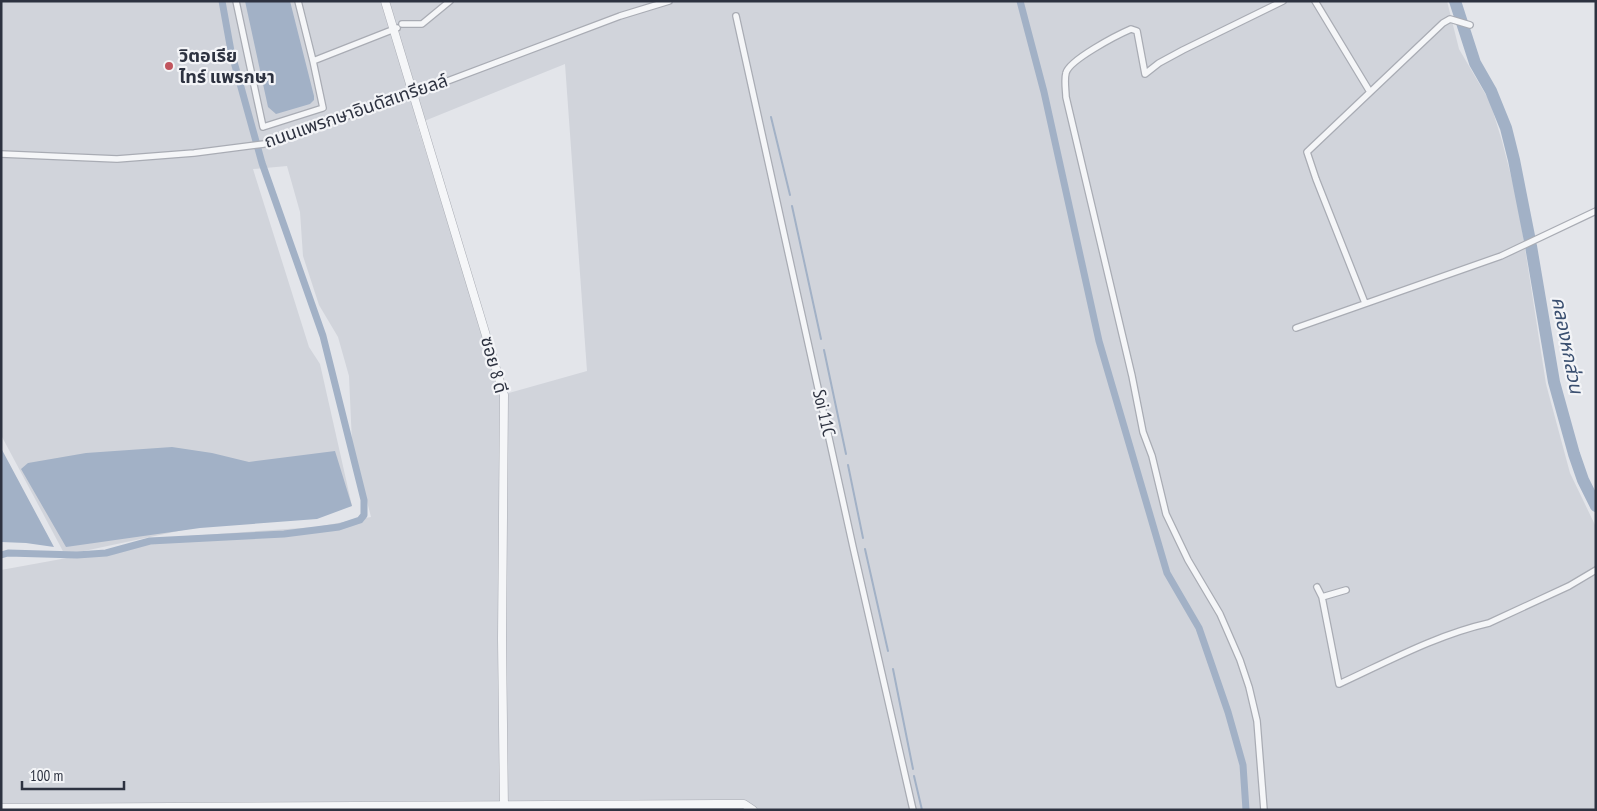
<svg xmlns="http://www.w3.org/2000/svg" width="1597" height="811" viewBox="0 0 1597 811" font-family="'PT Sans Narrow','Noto Sans Thai',sans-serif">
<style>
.built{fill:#d1d4db;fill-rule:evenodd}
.water{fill:#a2b1c6}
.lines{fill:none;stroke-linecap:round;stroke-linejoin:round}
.stream{stroke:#a2b1c6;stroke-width:2}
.canal{stroke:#a2b1c6;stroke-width:7}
.river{stroke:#a2b1c6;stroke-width:12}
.minor-casing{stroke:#a9acb4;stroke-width:8}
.tertiary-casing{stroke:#a9acb4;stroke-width:9}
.minor{stroke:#f5f6f8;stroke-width:5.5}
.tertiary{stroke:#f5f6f8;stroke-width:8}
.poi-dot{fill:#c1555e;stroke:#f3f4f7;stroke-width:2}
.labels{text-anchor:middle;stroke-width:4.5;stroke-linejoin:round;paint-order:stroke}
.poi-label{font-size:18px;font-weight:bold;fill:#2d3240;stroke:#f3f4f7;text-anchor:start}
.street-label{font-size:18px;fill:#2d3240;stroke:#f3f4f7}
.water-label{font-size:19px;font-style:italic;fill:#3a4f70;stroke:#f3f4f7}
</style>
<rect width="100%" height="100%" fill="#e3e5ea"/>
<path class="built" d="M1,1H1447L1459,49L1490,102L1502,141L1518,203L1546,384L1570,473L1596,527V810H1V570L188,536L316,527L371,517L352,443L349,376L338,337L319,305L303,256L300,212L287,166L253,169L309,347L320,364L352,506L188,529L65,555L1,435ZM565,64L587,371L502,395L417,124Z"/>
<path class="water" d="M245,1H290L314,96V100L310,104L276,114L268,107Z
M172,447L212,453L249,462L335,451L352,506L317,519L200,528L66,547L21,469L28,463L86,453Z
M1,448L54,547L26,543L1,542Z"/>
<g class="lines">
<path class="stream" d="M771,117L790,195
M792,206L821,339
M824,350L846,454
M848,465L863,538
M865,549L888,651
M893,669L913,769
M914,776L922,810"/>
<path class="canal" d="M1020,1L1044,92L1099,341L1167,573L1199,628L1228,712L1243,765L1246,810
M1,555L8,553L77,555L106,553L150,541L284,534L339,527L360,520L364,515V500L323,336L262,163L231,51L222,1"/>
<path class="river" d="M1455,1L1475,63L1491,91L1506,128L1514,160L1530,241
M1531,246L1554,382L1574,454L1583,480L1596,506"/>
<defs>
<path id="minor" d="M236,1L263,127L323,108L313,61L298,1
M1315,1L1370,92
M736,16L853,547L913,810
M402,24H422L450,1
M313,61L397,28
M1,154L117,159L194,153L264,144L413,94L620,16L669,1
M1365,303L1316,179L1307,152L1443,23L1450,19L1470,25
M1296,328L1501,256L1596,211
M1317,587L1322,597L1339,684C1387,662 1436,635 1489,623L1569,586L1596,570
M1322,597L1346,590
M1264,810L1257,721L1249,687L1240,660L1220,614L1188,560L1166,514L1152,456L1143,432L1132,376L1066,97C1066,91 1064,80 1066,73C1069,60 1117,35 1131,29L1137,31L1145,74L1159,63L1183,50L1283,1"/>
<path id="tertiary" d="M385,1L504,395L502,639L504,810
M1,808L719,804H744L753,810"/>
</defs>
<use href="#minor" class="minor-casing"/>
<use href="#tertiary" class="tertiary-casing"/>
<use href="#minor" class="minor"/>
<use href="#tertiary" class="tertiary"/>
</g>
<circle class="poi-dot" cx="169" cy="66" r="5"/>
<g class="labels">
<g class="poi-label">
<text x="179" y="62">วิตอเรีย<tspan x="179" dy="21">ไทร์ แพรกษา</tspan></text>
</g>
<g class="street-label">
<text transform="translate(356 111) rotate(-19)" y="6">ถนนแพรกษาอินดัสเทรียลล์</text>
<text transform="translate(494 365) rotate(75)" y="6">ซอย 8 ดี</text>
<text transform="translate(824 413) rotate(77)" y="6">Soi 11C</text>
</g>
<g class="water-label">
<text transform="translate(1568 345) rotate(79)" y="7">คลองหกส่วน</text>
</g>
</g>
<rect width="1597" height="811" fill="none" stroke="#2d3240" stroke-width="5"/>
<path d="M22 781v8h102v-8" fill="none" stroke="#2d3240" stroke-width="2.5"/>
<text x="30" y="781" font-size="15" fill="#2d3240" stroke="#f3f4f7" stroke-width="4" paint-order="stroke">100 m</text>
</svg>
